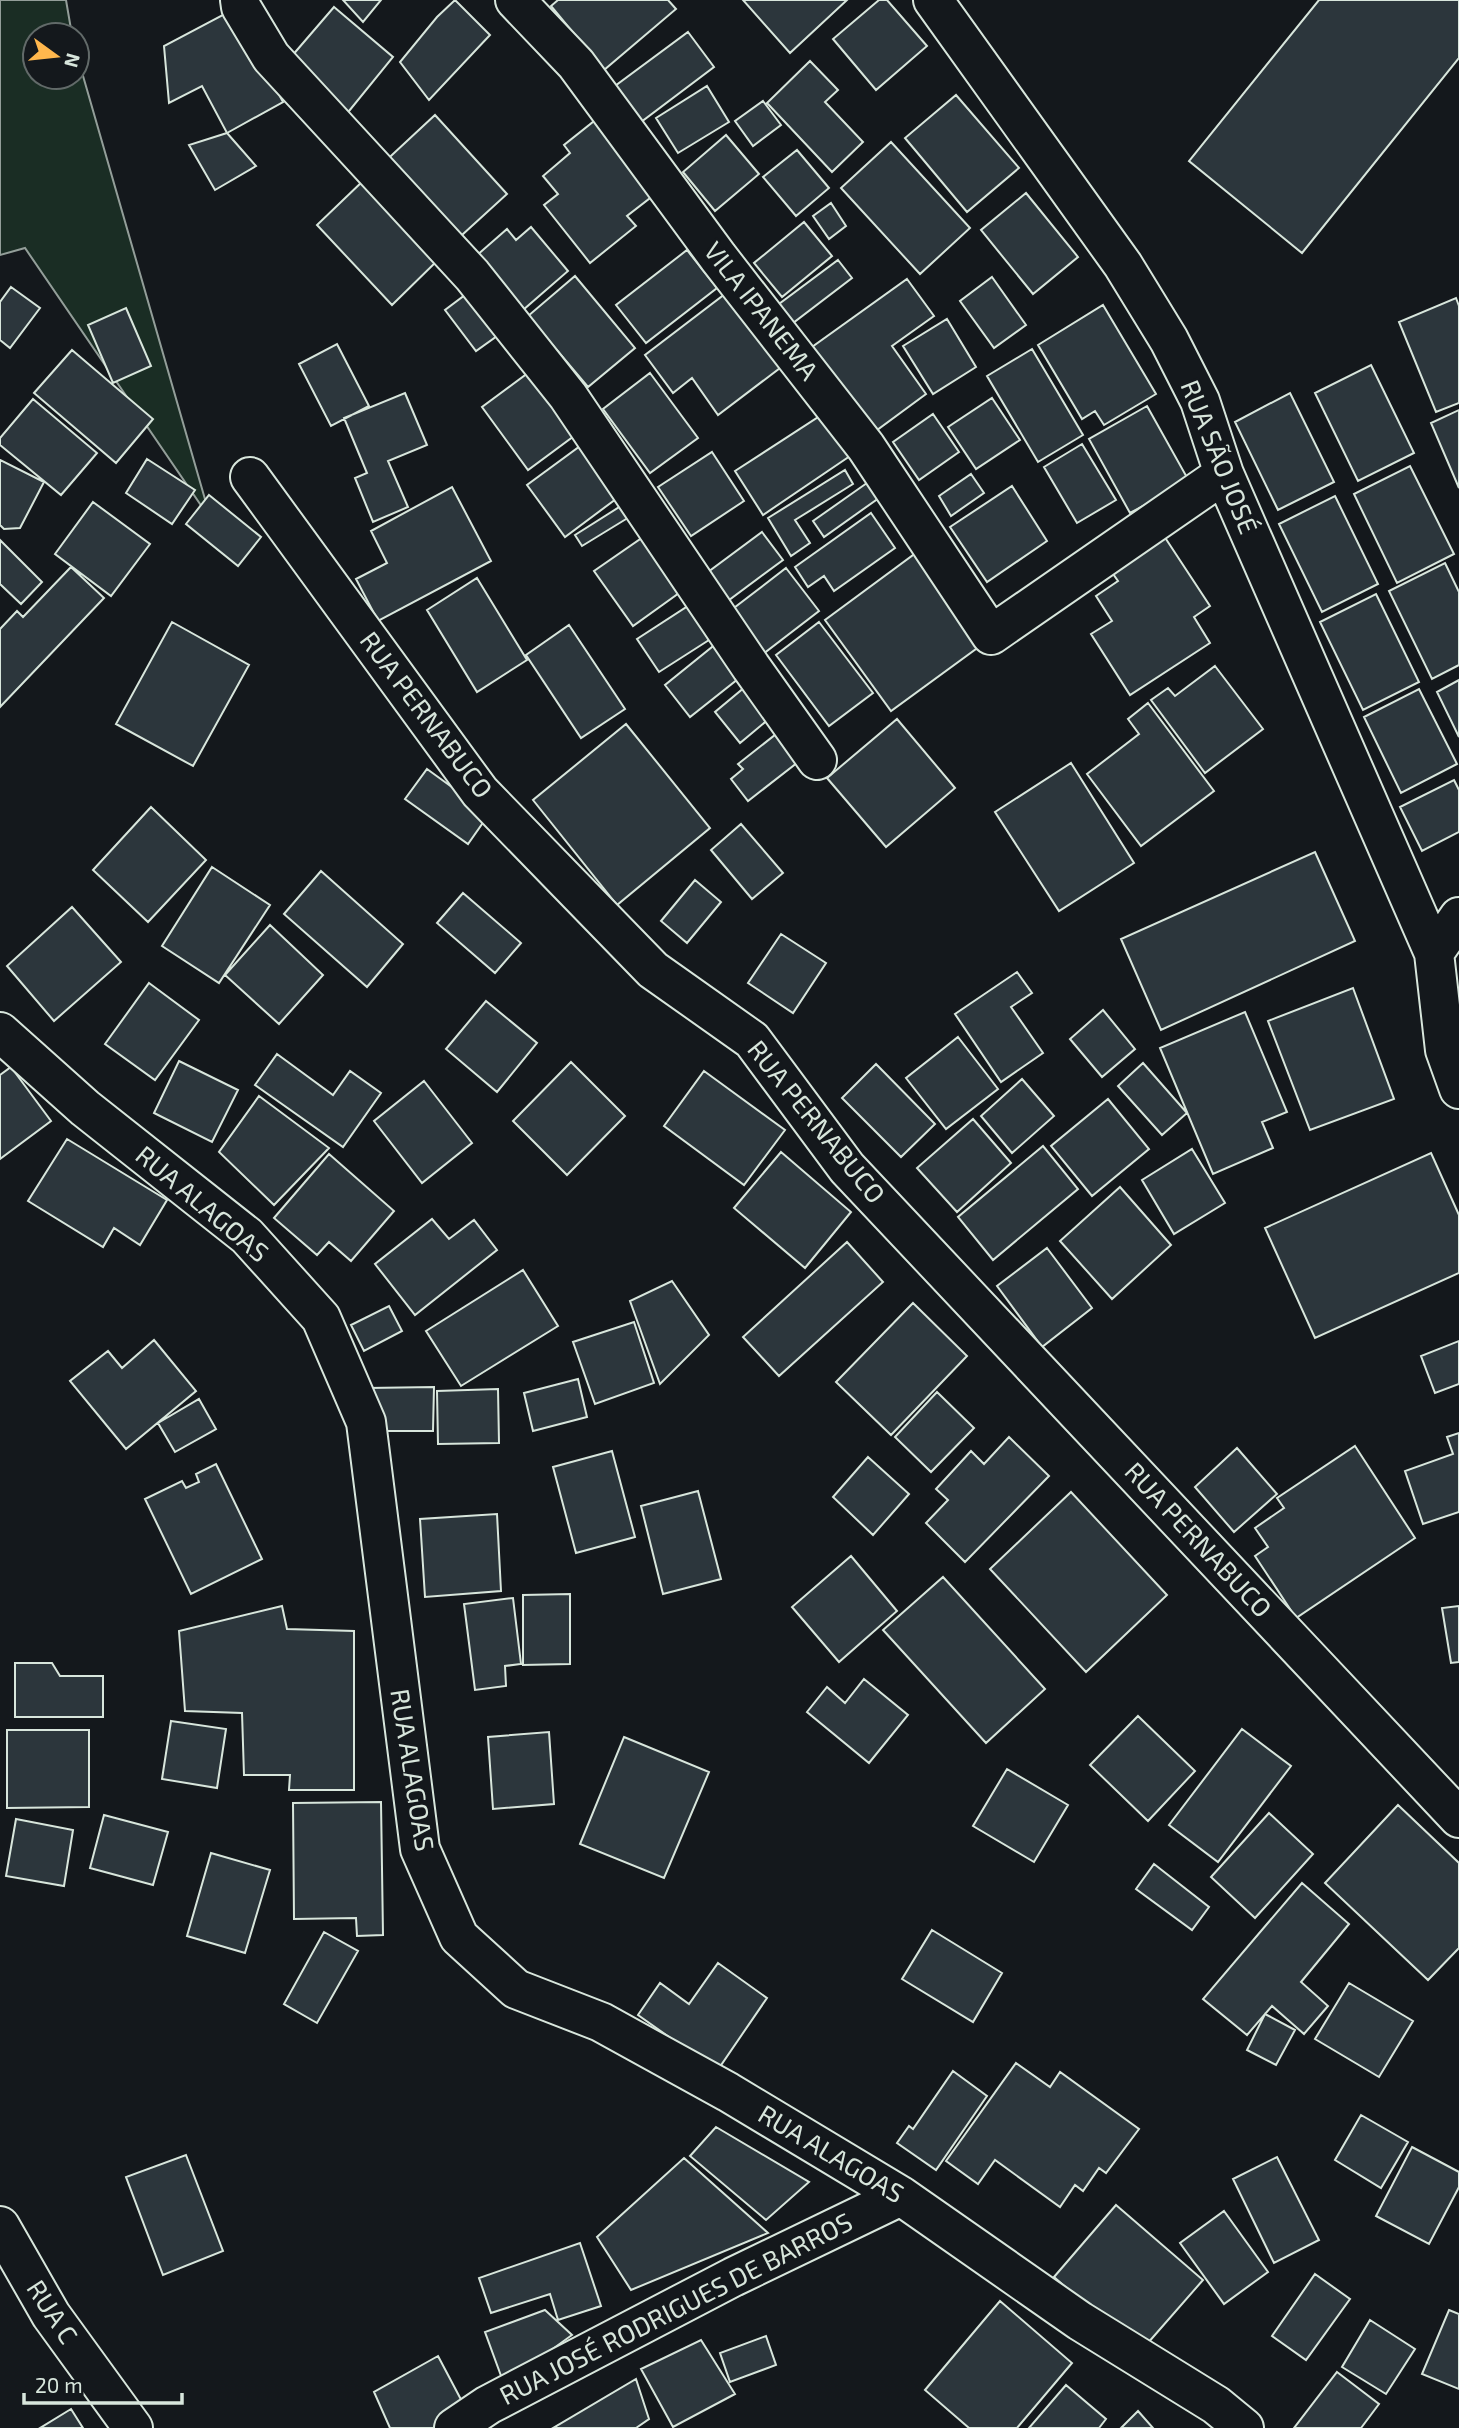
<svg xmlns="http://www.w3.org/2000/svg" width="1459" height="2428" viewBox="0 0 1459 2428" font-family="'Exo 2',sans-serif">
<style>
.green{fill:#1a2d24;stroke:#939e99;stroke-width:2}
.building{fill:#2c363c;stroke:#d8e6dc;stroke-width:2}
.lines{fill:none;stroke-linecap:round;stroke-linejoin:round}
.minor-casing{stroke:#d8e6dc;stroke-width:42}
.minor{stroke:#14181c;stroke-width:38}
.labels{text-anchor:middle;stroke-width:5;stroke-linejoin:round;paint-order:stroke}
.street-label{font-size:26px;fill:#d8e6dc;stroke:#14181c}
</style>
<rect width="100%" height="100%" fill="#14181c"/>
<path class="green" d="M0,0H66L72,35H35V77H77V55L211,520L25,248L0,255Z"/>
<path class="building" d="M343,0H381L363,22Z
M455,0L490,35L429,100L400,62L437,17Z
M558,0H668L676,9L604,70L551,6Z
M743,0H847L790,53Z
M879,0H887L927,46L876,90L833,39Z
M1319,0H1459V58L1302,253L1189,161Z
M334,7L393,57L345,116L285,64Z
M234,9L283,102L227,133L202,86L169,103L164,46Z
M688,32L714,67L641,122L615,86Z
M810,61L838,90L825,102L863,142L832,172L767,103Z
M707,86L729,122L678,153L656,118Z
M956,95L1019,168L967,212L905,138Z
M763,101L781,125L753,146L735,121Z
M603,114L663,188L627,216L636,226L590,263L544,205L558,194L543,176L570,153L564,145Z
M435,115L507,194L451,245L379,167Z
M227,133L256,166L215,190L189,145Z
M726,135L759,174L715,211L683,172Z
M891,142L970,228L920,274L841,188Z
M797,150L829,188L796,216L763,177Z
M365,179L440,258L392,305L317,225Z
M1026,193L1078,257L1033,294L981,230Z
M831,203L846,226L829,239L813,216Z
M804,222L832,256L782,297L754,263Z
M531,227L568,271L523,310L476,256L507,229L516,240Z
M687,250L717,288L646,343L616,305Z
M838,260L852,278L793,323L779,304Z
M575,276L635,348L588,387L528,316Z
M992,277L1026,325L994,348L960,301Z
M907,279L934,316L892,346L926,394L873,433L812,347Z
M11,287L40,308L10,348L0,340V302Z
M473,289L504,331L476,351L445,310Z
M725,294L780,368L718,415L692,378L673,393L645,355Z
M1456,298L1459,306V403L1436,412L1399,322Z
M1103,305L1156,394L1104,425L1095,411L1082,419L1038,345Z
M126,308L151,366L113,383L88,325Z
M947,319L976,367L933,394L903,346Z
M337,344L369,406L331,426L299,364Z
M1032,349L1083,435L1038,462L987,376Z
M72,350L153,419L116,463L34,393Z
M1371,365L1414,453L1358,481L1315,393Z
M528,373L574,436L528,470L482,407Z
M650,373L698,438L650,473L603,409Z
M405,393L427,445L388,461L408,507L373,522L355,478L367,473L344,418Z
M1290,393L1334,482L1278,510L1235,422Z
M992,398L1020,440L976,469L948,427Z
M33,399L97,453L61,495L0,445V438Z
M1147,406L1189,481L1130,513L1089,439Z
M1459,410V488L1431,423Z
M823,414L850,456L763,515L735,471Z
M933,414L959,452L919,480L893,442Z
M587,441L624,493L565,537L527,485Z
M1082,444L1116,500L1077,523L1044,467Z
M712,452L744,501L691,536L658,487Z
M147,459L195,490L172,524L126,493Z
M0,460L44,482L20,528L4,529L0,525Z
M1410,466L1454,554L1397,583L1354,494Z
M845,470L853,484L795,520L810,543L791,556L768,518Z
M971,474L984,493L951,516L939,496Z
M874,478L886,493L824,537L813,521Z
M1012,486L1047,541L987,582L950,527Z
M452,487L491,561L378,621L356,579L387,563L371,531Z
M209,495L261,537L238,566L186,524Z
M1335,496L1378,584L1322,612L1279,524Z
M93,502L150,544L111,596L55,554Z
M624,504L631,516L582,546L575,535Z
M871,513L895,548L834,591L824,576L808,587L795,567Z
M762,532L783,560L725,603L704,575Z
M649,533L686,588L633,626L594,571Z
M1164,536L1210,606L1194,617L1210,643L1130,695L1091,634L1112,621L1096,596L1118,581L1111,571Z
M0,540L42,582L21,604L0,584Z
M924,547L991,638L891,711L825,620Z
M1445,563L1459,592V665L1432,679L1389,591Z
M71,567L104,598L0,707V629L17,611L23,617Z
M786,568L819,611L763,654L730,611Z
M477,578L527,660L477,692L427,610Z
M1376,594L1419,682L1363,710L1320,622Z
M688,606L709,640L659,672L637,639Z
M172,622L249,665L193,766L116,724Z
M819,622L873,693L829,726L776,655Z
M569,625L625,709L581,738L526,655Z
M717,643L743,675L690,717L665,685Z
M1215,666L1263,729L1205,773L1151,700L1168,688L1175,696Z
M1459,680V737L1437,692Z
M745,687L770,718L740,743L715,712Z
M1419,689L1457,764L1401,793L1364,717Z
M1148,703L1214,791L1141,846L1087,774L1139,734L1128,719Z
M897,719L955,788L886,847L827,778Z
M626,724L710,828L617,905L533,800Z
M780,731L802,759L748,801L731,779L743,769L738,764Z
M1071,763L1134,863L1059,911L995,812Z
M427,769L489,814L468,844L405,799Z
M1454,780L1459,790V832L1422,851L1400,807Z
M151,807L206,860L148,922L93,870Z
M741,824L783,873L752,899L711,850Z
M1315,852L1355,941L1161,1030L1121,939Z
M212,867L270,905L219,983L162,946Z
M321,871L403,944L367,987L284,914Z
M695,880L721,902L687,943L661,921Z
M463,893L521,943L495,973L437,923Z
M72,907L121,962L54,1021L7,966Z
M270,925L323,975L279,1024L225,975Z
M781,934L826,963L793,1013L748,983Z
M1017,972L1032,993L1011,1007L1043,1053L1001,1082L955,1014Z
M149,983L199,1020L155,1080L105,1044Z
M1353,988L1394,1099L1310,1130L1268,1021Z
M486,1001L537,1043L497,1092L446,1049Z
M1103,1010L1135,1049L1102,1077L1070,1039Z
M1245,1012L1287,1112L1262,1122L1273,1148L1213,1174L1160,1048Z
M958,1037L998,1089L946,1129L906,1078Z
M277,1054L333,1095L350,1071L381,1093L343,1147L255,1085Z
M179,1061L238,1090L212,1142L154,1113Z
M571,1062L625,1116L567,1175L513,1121Z
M1143,1063L1187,1113L1162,1135L1118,1086Z
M876,1064L935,1124L901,1157L842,1098Z
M11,1067L51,1121L0,1159V1075Z
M704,1071L785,1130L744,1185L664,1126Z
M1022,1079L1054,1116L1012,1153L981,1116Z
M424,1081L472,1143L422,1183L374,1121Z
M259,1096L329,1148L274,1205L219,1152Z
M1108,1099L1149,1149L1092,1196L1051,1146Z
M973,1119L1011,1163L957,1212L917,1168Z
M67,1139L167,1200L140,1245L114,1228L103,1247L28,1201Z
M1043,1146L1078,1189L993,1260L958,1217Z
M1192,1149L1225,1203L1174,1234L1142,1180Z
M781,1152L851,1212L805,1268L734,1208Z
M1431,1153L1459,1215V1273L1315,1338L1265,1228Z
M329,1154L394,1211L351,1261L329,1242L317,1255L274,1218Z
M1120,1187L1171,1245L1112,1299L1060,1241Z
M432,1219L449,1239L474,1220L497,1250L415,1315L375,1264Z
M847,1242L883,1282L779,1376L743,1337Z
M1047,1248L1092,1308L1042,1347L997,1286Z
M523,1270L558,1326L461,1386L426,1331Z
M672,1281L709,1335L660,1384L630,1301Z
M913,1303L967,1356L891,1435L836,1382Z
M389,1306L402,1331L364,1351L351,1325Z
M634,1322L654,1383L595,1404L573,1342Z
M154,1340L196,1391L126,1449L70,1381L108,1351L122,1368Z
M1459,1341V1384L1435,1393L1421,1356Z
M578,1379L587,1417L533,1431L524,1393Z
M434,1387L433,1431H368V1388Z
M498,1389L499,1443L438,1444L437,1391Z
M937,1392L974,1428L931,1472L895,1437Z
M199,1399L216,1429L175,1452L158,1423Z
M1459,1433V1512L1423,1524L1405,1471L1453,1454L1447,1437Z
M1009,1437L1049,1476L965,1562L926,1523L948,1500L936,1489L971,1451L984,1464Z
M1355,1446L1415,1538L1296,1618L1255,1556L1268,1547L1255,1528L1284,1508L1277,1498Z
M1237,1448L1277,1494L1234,1532L1195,1487Z
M612,1451L635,1537L576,1553L553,1467Z
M868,1457L909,1494L873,1535L833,1497Z
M216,1464L262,1559L191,1594L145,1499L182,1481L186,1488L199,1482L196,1474Z
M698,1491L721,1579L663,1594L641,1506Z
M1071,1492L1167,1595L1086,1672L990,1569Z
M497,1514L501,1591L425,1597L420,1519Z
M851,1556L897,1611L839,1662L792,1607Z
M943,1577L1045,1689L986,1743L883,1630Z
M570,1594V1664L523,1665V1595Z
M513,1598L521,1664L505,1666L506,1686L475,1690L464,1604Z
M282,1606L287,1629L354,1631V1790H289L290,1775H244L242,1713L185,1711L179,1631Z
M1459,1606V1662L1451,1663L1442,1608Z
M15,1663H52L60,1676H103V1717H15Z
M864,1679L908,1715L869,1763L807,1712L827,1687L845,1703Z
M1138,1716L1195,1771L1148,1821L1090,1765Z
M171,1721L226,1729L217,1788L162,1779Z
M1242,1729L1291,1766L1218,1862L1169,1825Z
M7,1730H89V1807L7,1808Z
M549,1732L554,1804L493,1809L488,1737Z
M624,1737L709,1772L664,1878L580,1844Z
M1007,1769L1068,1805L1034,1862L973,1826Z
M381,1802L383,1935L357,1936L356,1918L294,1919L293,1803Z
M1398,1805L1459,1863V1948L1428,1980L1325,1883Z
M1269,1813L1313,1854L1255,1918L1211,1877Z
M104,1815L168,1832L153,1885L90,1868Z
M16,1819L73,1830L64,1886L6,1876Z
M211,1853L270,1870L245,1953L187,1936Z
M1154,1864L1209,1907L1192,1930L1136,1889Z
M1302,1883L1349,1924L1301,1982L1328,2006L1304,2034L1272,2006L1247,2035L1203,1999Z
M932,1930L1002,1973L973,2022L902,1979Z
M324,1932L358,1951L317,2023L284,2004Z
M718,1963L767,1998L717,2071L638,2015L660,1983L689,2004Z
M1349,1983L1413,2021L1379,2077L1315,2039Z
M1265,2014L1295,2030L1276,2065L1247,2050Z
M1016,2063L1050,2087L1060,2072L1139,2129L1106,2173L1099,2168L1083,2191L1075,2185L1060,2207L995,2160L978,2184L946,2161Z
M953,2071L987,2096L936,2170L897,2143L909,2126L913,2129Z
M1361,2115L1408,2142L1381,2188L1335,2160Z
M716,2127L809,2182L766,2220L690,2156Z
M1412,2147L1459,2172V2187L1429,2244L1376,2216Z
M186,2155L223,2251L163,2275L126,2177Z
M1277,2157L1319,2240L1274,2263L1233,2179Z
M684,2158L768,2233L631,2290L597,2237Z
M1116,2205L1203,2280L1140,2352L1054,2277Z
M1224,2211L1268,2272L1224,2304L1180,2243Z
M580,2243L601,2306L558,2320L550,2294L491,2313L479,2278Z
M1315,2274L1350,2299L1306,2360L1272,2336Z
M1000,2301L1072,2363L1017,2428H969L925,2390Z
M545,2310L572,2335L504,2384L485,2332Z
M1449,2310L1459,2314V2389L1422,2374Z
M1370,2320L1415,2349L1386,2394L1342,2367Z
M766,2336L776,2365L730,2382L720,2353Z
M701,2340L735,2394L673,2427L641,2369Z
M438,2356L466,2409L440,2428H390L374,2392Z
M1337,2372L1379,2404L1361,2428H1294Z
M636,2379L649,2419L636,2428H553Z
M1066,2385L1106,2419L1099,2428H1029Z
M71,2409L83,2428H40Z
M1138,2411L1153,2428H1121Z"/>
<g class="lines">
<defs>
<path id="minor" d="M240,0L241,7L271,57L472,275L568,396L751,667L817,760
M515,0L576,64L718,257L866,447L991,635L1224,474
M933,0L1123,265L1169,340L1200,401L1224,474L1434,953
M250,477L480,792L653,970L752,1040L847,1168L1459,1818
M1459,917L1434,953L1445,1050L1459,1089
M0,1032L85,1108L247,1236L321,1318L366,1422L420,1849L459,1937L516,1989L601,2022L728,2092L901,2196L1080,2321L1216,2405L1244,2428
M0,2226L51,2315L133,2428
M454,2428L488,2405L733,2277L901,2196"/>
</defs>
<use href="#minor" class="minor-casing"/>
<use href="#minor" class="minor"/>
</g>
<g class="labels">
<g class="street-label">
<text transform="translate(761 311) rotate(52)" y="9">VILA IPANEMA</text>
<text transform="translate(1219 457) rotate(68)" y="9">RUA SÃO JOSÉ</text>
<text transform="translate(426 715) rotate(53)" y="9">RUA PERNABUCO</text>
<text transform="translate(816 1122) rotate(51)" y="9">RUA PERNABUCO</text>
<text transform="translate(202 1204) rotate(40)" y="9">RUA ALAGOAS</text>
<text transform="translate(1198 1540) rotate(47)" y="9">RUA PERNABUCO</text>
<text transform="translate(412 1770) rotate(81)" y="9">RUA ALAGOAS</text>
<text transform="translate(831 2154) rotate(31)" y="9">RUA ALAGOAS</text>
<text transform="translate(676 2309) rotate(-27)" y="9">RUA JOSÉ RODRIGUES DE BARROS</text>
<text transform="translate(52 2312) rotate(57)" y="9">RUA C</text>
</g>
</g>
<g transform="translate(56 56) rotate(105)"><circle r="33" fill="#14181c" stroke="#626a69" stroke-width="2"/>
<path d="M0-5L12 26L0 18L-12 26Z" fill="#ffb74d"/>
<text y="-10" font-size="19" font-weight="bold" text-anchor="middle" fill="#d8e6dc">N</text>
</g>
<path d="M24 2393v10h158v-10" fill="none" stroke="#d8e6dc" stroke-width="3.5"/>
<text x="35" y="2393" font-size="21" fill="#d8e6dc" stroke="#14181c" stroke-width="5" paint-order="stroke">20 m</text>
</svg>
